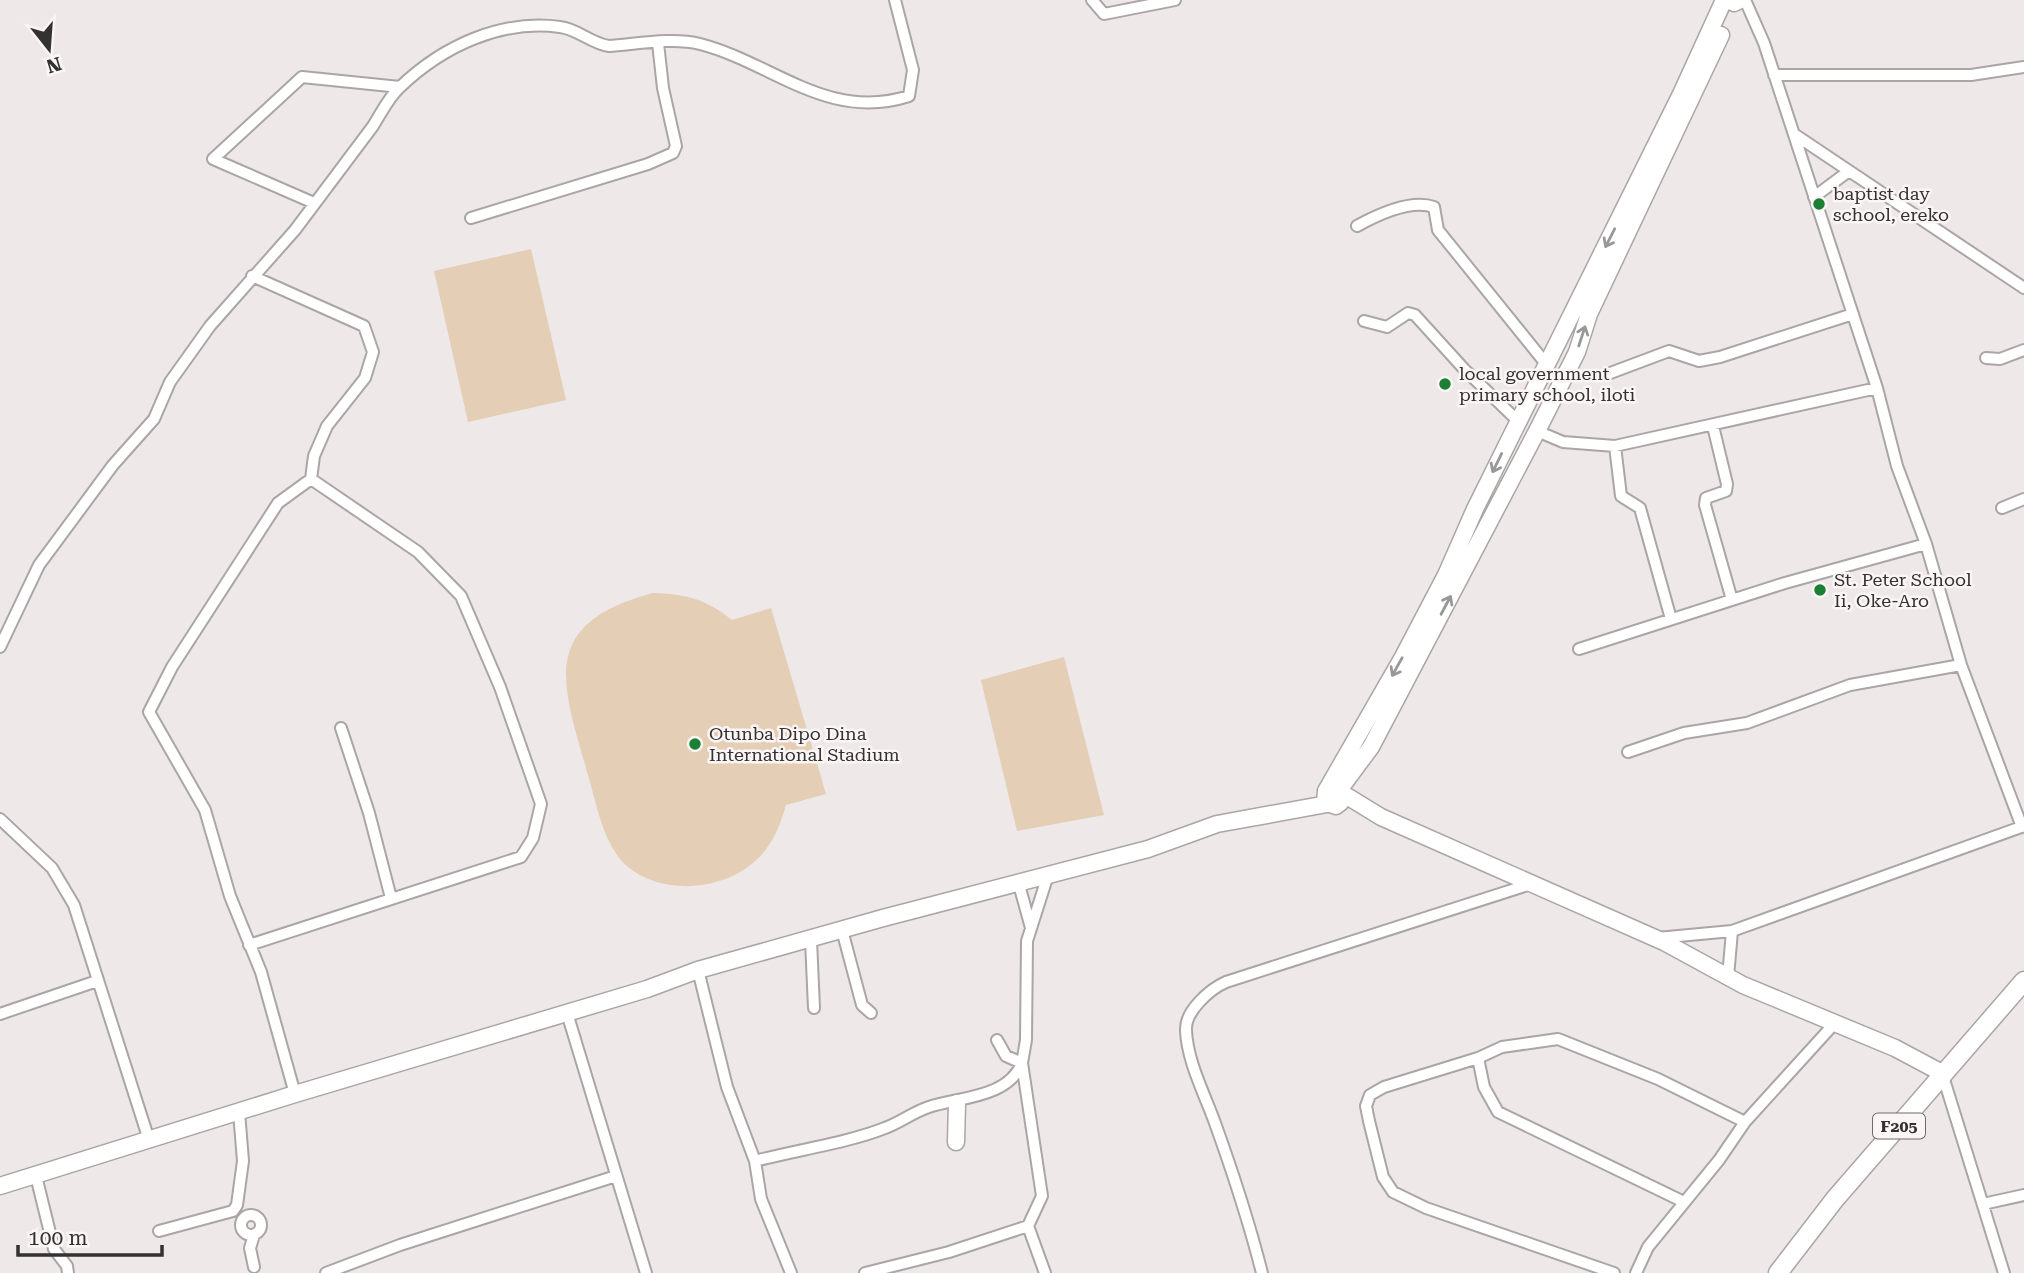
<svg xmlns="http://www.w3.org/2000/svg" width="2024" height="1273" viewBox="0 0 2024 1273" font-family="'Roboto Serif',serif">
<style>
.green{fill:#e4ceb5}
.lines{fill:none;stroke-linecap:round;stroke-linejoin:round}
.street-casing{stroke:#aba5a5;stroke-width:14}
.secondary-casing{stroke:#aba5a5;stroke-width:19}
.primary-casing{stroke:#aba5a5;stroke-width:21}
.street{stroke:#fff;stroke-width:10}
.secondary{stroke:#fff;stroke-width:16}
.primary{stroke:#fff;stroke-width:18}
.oneway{stroke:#999898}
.poi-dot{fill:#1b8034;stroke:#fbf5f5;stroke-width:2.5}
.labels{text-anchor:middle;stroke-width:5;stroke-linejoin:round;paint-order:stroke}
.shield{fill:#fbf5f5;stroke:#6f6c6c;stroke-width:2}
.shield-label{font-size:16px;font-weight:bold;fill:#333131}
.poi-label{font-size:18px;fill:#333131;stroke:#fbf5f5;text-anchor:start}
</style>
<rect width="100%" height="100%" fill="#eee8e8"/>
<path class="green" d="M531,249L566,400L468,422L434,271Z
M653,593C686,594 706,599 732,620L771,608L826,794L786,805C781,822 775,839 763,853C732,890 666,898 628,867C603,845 597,805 588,775C562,684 537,624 653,593Z
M1064,657L1104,815L1017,831L981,680Z"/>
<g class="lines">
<defs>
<path id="street" d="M1092,0L1104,14L1175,0
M1745,0L1764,43L1877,388L1897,466L1926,544L1961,665L2022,827
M1774,75H1971L2024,67
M1794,134L2024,288
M1814,197L1849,171
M314,203L213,159L302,77L400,87
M471,218L648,164L673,153L676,146L663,88L658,43
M1357,226C1377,215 1411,199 1434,207L1438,230L1547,365
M1364,321L1387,327L1408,313L1415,315L1464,369L1519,422
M1986,358L2000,359L2024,350
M1605,375L1669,351L1699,361L1720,357L1853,314
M1713,426L1727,484L1726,491L1706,498L1705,505L1732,600
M1537,431L1563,442L1615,446L1877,388
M1615,446L1621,496L1640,508L1671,619
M2002,508L2024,499
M0,647L39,565L113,465L154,419L170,382L210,326L295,230L373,126C382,112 388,98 400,87C443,46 501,19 560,27C578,29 590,43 609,46C637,44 673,37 700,44C773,63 828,122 909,96L913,70L895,0
M1579,649L1785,583L1926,544
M341,728L369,813L391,898
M1628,752L1684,733L1747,723L1850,685L1961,665
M0,819L52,868L74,905L149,1140
M1018,881L1031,928
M842,930L862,1005L871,1013
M1657,938L1732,931L2024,826
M811,940L814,1008
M249,945L521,857L533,838L541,804L500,687L461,596L418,552L311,479L314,456L327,426L365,378L373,352L364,326L252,276
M698,970L727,1087L755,1161L761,1199L791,1273
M1728,977L1732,931
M567,1013L646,1273
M0,1014L97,981
M1478,1058L1484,1087L1498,1112L1684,1202
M1942,1073L2004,1273
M295,1094L261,972L230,896L205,810L149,712L172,667L278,503L311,479
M755,1161C796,1150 847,1143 885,1128C900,1123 913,1112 929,1107C959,1097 1008,1098 1022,1063L1006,1056L997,1040
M36,1176L54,1249L67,1266L68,1273
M1983,1204L2024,1195
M241 1225a10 10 0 1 1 20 0a10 10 0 1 1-20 0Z
M159,1231L233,1211L237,1205L243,1161L239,1112
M254,1235L250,1248L254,1267
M326,1273L400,1245L616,1176
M865,1273L949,1252L1028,1226
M1045,1273L1028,1226L1042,1196L1022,1063L1026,1040L1027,941L1048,875
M1262,1273C1249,1222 1233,1173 1215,1123C1205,1095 1187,1061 1186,1030C1185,1011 1210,989 1226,982L1531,884
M1614,1273L1426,1208L1393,1192L1383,1177L1369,1121L1366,1106L1370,1095L1384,1087L1478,1058L1502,1047L1558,1039L1658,1079L1745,1122
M1636,1273L1648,1247L1719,1160L1745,1122L1834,1024"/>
<path id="secondary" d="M1729,0L1734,3L1740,0
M1342,786L1371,747L1537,431L1577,352L1589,314L1721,35
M1326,791L1403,657L1446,575L1475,509L1681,94L1724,0
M1341,793V802L1336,806L1325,802L1326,791L1337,790L1381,817L1664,942L1743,985L1895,1048L1942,1073
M956,1142L957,1103
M0,1186L295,1094L647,989L698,970L883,918L1148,849L1217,824L1327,804"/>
<path id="primary" d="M1778,1273L1835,1199L2024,981"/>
</defs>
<use href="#street" class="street-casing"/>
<use href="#secondary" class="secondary-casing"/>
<use href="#primary" class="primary-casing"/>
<use href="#street" class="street"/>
<use href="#secondary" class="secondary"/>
<use href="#primary" class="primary"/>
</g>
<defs><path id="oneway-shaft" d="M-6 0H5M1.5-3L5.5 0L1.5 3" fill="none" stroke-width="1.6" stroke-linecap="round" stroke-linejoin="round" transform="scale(1.75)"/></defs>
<g class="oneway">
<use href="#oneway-shaft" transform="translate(1610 238) rotate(117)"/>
<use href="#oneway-shaft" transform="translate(1582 336) rotate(-72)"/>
<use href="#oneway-shaft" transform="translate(1497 463) rotate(116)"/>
<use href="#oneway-shaft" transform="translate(1446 605) rotate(-62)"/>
<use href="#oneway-shaft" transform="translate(1397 667) rotate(119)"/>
</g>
<g class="poi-dot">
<circle cx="1819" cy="204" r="7"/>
<circle cx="1445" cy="384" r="7"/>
<circle cx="1820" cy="590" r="7"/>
<circle cx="695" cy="744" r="7"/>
</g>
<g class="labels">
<rect class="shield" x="1873" y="1113.5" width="52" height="25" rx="5"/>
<g class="shield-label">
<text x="1899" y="1132">F205</text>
</g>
<g class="poi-label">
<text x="1833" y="200">baptist day<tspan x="1833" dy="21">school, ereko</tspan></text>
<text x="1459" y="380">local government<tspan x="1459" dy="21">primary school, iloti</tspan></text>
<text x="1834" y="586">St. Peter School<tspan x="1834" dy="21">Ii, Oke-Aro</tspan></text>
<text x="709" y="740">Otunba Dipo Dina<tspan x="709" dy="21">International Stadium</tspan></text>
</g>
</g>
<g transform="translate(49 49) rotate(163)" stroke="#fbf5f5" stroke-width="5" paint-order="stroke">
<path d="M0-5L12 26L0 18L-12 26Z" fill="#333131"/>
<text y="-10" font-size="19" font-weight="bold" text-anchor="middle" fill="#333131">N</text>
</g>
<path d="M18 1245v10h144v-10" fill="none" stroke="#333131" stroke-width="3.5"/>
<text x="28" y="1245" font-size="21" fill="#333131" stroke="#fbf5f5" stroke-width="5" paint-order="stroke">100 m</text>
</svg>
